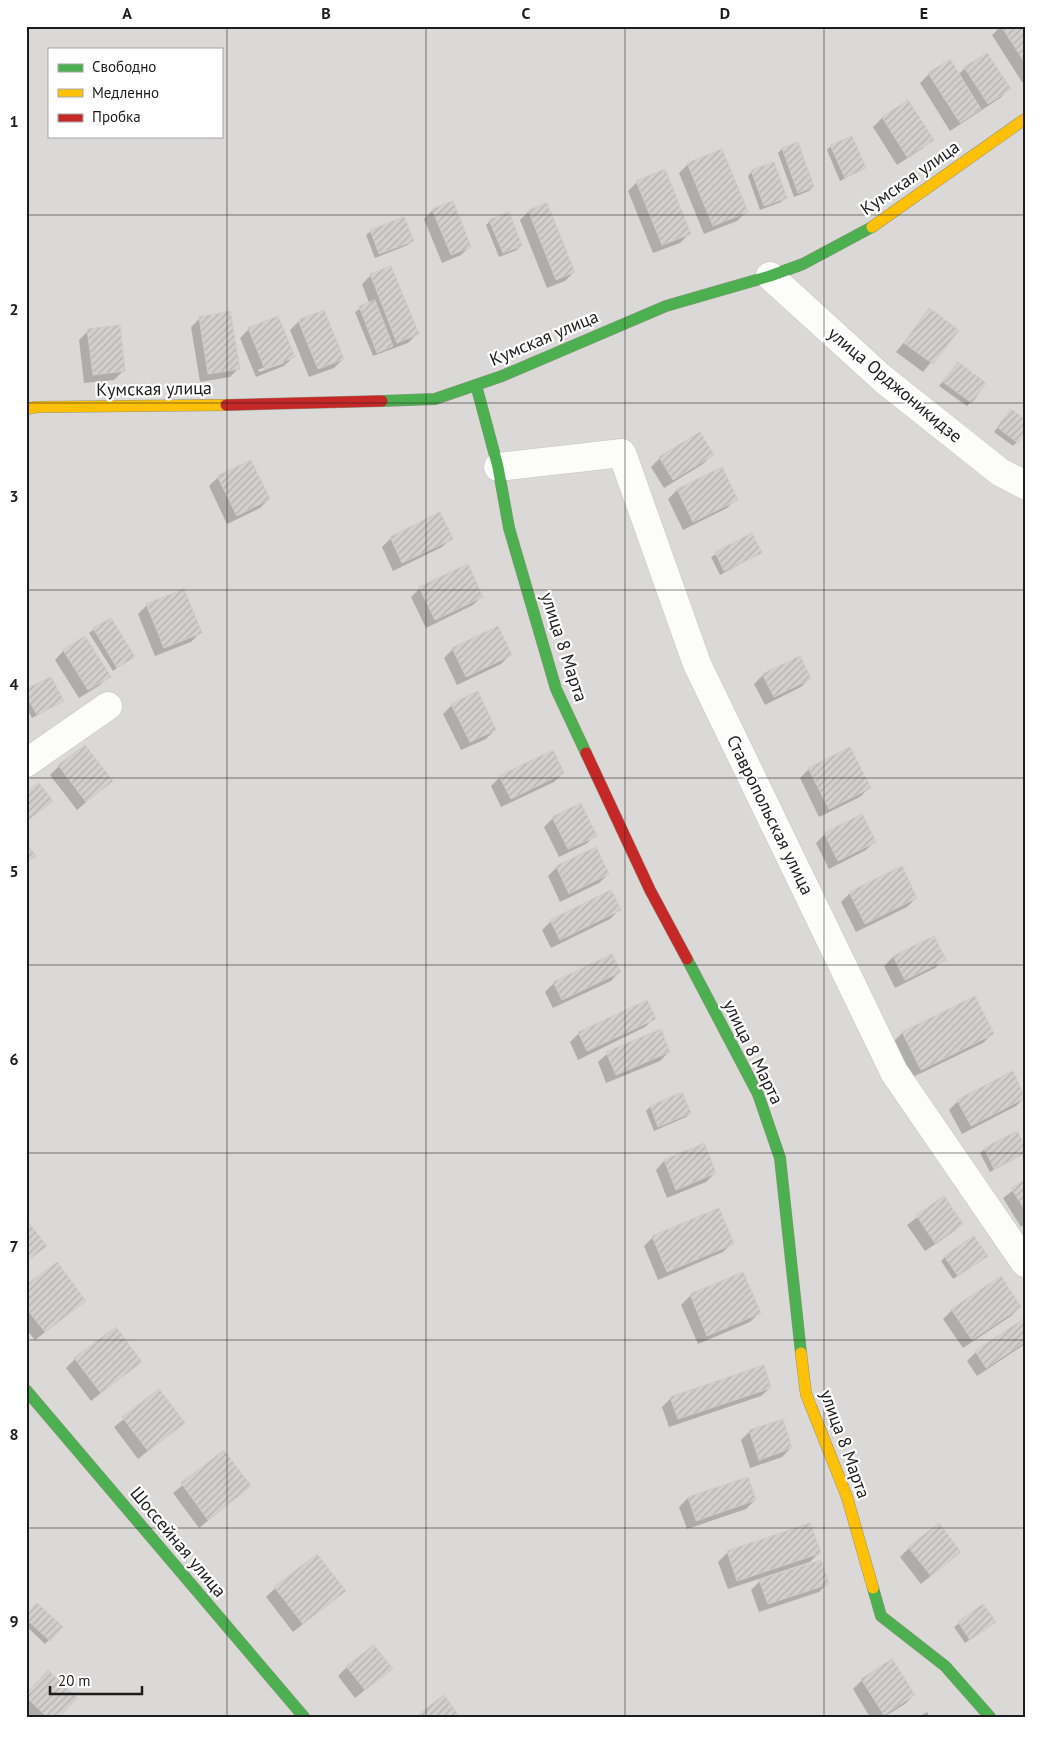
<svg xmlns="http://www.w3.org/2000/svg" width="1051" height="1743" viewBox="0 0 1051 1743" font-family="'PT Sans',sans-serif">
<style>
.residential{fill:#dad9d7;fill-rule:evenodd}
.shadow{fill:#0003;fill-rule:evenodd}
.building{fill:url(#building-hatch);stroke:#cecbc7}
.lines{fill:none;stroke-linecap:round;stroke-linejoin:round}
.street-casing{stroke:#c4c3c2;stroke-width:29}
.fast-casing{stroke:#93937f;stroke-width:12}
.slow-casing{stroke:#93937f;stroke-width:12}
.jam-casing{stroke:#93937f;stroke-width:12}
.street{stroke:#fcfcfb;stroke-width:28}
.fast{stroke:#4caf50;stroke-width:11}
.slow{stroke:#ffc107;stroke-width:11}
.jam{stroke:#c62828;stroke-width:11}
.grid{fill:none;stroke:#1d1d1d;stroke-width:1;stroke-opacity:0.55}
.labels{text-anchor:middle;stroke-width:4.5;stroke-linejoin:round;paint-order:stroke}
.street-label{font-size:18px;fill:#1d1d1d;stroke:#fff}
.neatline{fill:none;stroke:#1d1d1d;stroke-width:2}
.grid-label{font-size:16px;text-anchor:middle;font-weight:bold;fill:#1d1d1d}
</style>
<defs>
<pattern id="building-hatch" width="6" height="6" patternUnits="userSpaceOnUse" patternTransform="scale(1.25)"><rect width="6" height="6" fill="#d2cfcd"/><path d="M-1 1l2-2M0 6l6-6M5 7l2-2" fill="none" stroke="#b4b1b0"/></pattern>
</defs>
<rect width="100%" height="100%" fill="#ebe9e6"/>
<path class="residential" d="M26,26H1025V1717H26ZM49,49H221V136H49Z"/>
<path class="shadow" d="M1001,26H1025V81L1022,82L992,35Z
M965,68L1009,89L1000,98L950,131L920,83L929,74L958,75Z
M908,102L932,139L923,148L897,165L873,127L882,118Z
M831,146L865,168L840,181L827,150Z
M782,149L813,187L809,191L794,197L778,153Z
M688,164L746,212L737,221L704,234L679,173Z
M752,171L785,198L781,202L760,210L748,176Z
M637,182L689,234L680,243L653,253L628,191Z
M433,210L470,246L461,255L442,263L424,219Z
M529,211L574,272L565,281L547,288L520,220Z
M490,221L521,245L517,250L499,257L486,225Z
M371,231L412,240L408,245L375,258L366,235Z
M371,275L417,334L408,343L373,356L355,312L369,303L362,284Z
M930,310L957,330L923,372L896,352Z
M200,318L239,368L230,377L200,382L191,327Z
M299,321L343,359L334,368L309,377L290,330Z
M249,329L293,357L284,366L256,377L240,338ZM284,360V363L259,372L258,370Z
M88,331L123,371L114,380L84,383L79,340Z
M958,363L971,402L967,406L939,386Z
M1007,415L1017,442L1013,446L994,432Z
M712,455L703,464L664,488L651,467L660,458Z
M721,468L736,499L727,508L683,530L668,499L677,490Z
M218,477L269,499L260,508L227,524L209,486Z
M752,535L760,553L720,575L711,557Z
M391,538H451L442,547L393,571L382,547Z
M420,588L482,596L473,605L426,628L411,597Z
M147,605L200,633L191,642L155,656L138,614Z
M110,619L133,656L113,671L89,633Z
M85,638L109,676L100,685L79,698L55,660L63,651Z
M453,649L510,655L501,664L457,685L444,658Z
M763,675L810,678L801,687L765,705L754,684Z
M26,691L62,701L32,718L26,707Z
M452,705L495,730L486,739L461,750L443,714Z
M59,766L111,781L77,810L50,775Z
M809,769L869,788L860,797L819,817L800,778Z
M563,773L554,782L501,807L491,786L500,777Z
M553,818L595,835L586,844L559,857L544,827Z
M825,834L875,841L866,850L829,869L816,843Z
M557,867L608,874L599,883L560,902L548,876Z
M850,893L916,898L907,907L856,932L841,902Z
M619,910L610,919L551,948L542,930L551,921Z
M933,938L944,959L935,968L895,988L884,966L893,957Z
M619,972L611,981L553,1008L545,992L554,983Z
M974,998L992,1034L983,1043L911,1078L893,1042L902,1033Z
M654,1018L645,1027L578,1060L570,1042L579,1033Z
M669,1052L660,1061L606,1083L598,1062L607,1054Z
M1012,1073L1025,1097L1016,1106L962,1134L949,1110L958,1101Z
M681,1094L690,1113L686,1117L654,1131L646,1111L650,1107Z
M703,1145L715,1173L706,1182L667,1198L656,1170L664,1161Z
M985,1149L1025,1153L990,1172L980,1153Z
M1025,1181V1224L1021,1227L1003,1198Z
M944,1197L962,1224L953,1232L925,1251L907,1225Z
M653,1237L732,1243L723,1252L658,1280L644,1246Z
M945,1257L982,1260L953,1279L941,1261Z
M742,1274L759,1313L750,1322L698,1344L681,1305L690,1296Z
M26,1287L85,1301L35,1340L26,1329Z
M1020,1307L1011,1316L963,1348L943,1319L952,1310Z
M1025,1320V1344L977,1376L967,1361L976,1352Z
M75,1359L140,1362L91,1401L66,1368Z
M770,1388L761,1396L669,1427L662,1407L671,1398Z
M159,1391L183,1423L138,1459L114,1427Z
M750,1431L791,1448L782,1457L750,1468L741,1440Z
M224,1452L250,1486L199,1528L173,1493Z
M747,1478L755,1500L746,1509L687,1529L679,1507L688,1498Z
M810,1524L819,1553L810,1562L728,1589L718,1562L727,1553Z
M909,1548L960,1552L921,1584L900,1557Z
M760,1581L828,1583L819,1592L759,1612L751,1590Z
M275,1588L344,1591L293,1632L266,1597Z
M983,1606L990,1626L965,1643L954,1627Z
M26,1617L61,1627L45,1644L26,1626Z
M892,1661L914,1695L905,1704L884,1717H870L853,1689L862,1680Z
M347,1667L391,1669L355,1698L338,1676Z
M26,1695L58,1717H29L26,1714Z
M927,1712L930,1717H919Z"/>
<path class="building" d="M1001,26H1025V63Z
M987,53L1011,89L988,104L964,67Z
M950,59L981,109L960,123L928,73Z
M908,100L934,140L907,157L882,117Z
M852,136L866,168L845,178L830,145Z
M798,142L814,187L798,193L782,148Z
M722,149L748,212L713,226L687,163Z
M774,162L787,198L764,206L751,170Z
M665,169L691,234L662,245L636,181Z
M453,201L471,247L451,255L432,209Z
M547,203L575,272L556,280L528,210Z
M509,212L522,246L503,253L489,220Z
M404,217L414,241L379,254L370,230Z
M391,266L419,334L397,343L370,274Z
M375,300L393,346L377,353L359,306Z
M929,308L959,330L933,364L904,343Z
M324,310L344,359L318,369L298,320Z
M230,311L240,369L208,374L199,317Z
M278,316L295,357L265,369L248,328Z
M120,325L125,371L93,375L87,329Z
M958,362L986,383L972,403L943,382Z
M1011,409L1025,419V433L1018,443L997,427Z
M700,432L714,455L673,480L659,457Z
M251,460L270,499L237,516L217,476Z
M722,467L738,500L693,522L677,489Z
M440,512L453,539L402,563L390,537Z
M752,533L762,553L724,571L715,552Z
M468,564L483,597L435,620L419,587Z
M184,589L202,633L164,648L146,604Z
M111,618L135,657L117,668L93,628Z
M498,626L512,655L466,677L452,648Z
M85,636L111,677L88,690L63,650Z
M800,656L811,679L774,697L762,674Z
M51,677L64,701L37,715L26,695V689Z
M478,691L496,730L470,742L451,704Z
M85,745L113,781L86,802L58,765Z
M850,747L871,788L829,809L808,768Z
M553,750L564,773L511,799L499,776Z
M39,783L53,801L27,821L26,792Z
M581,803L597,836L568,849L552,817Z
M862,814L876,842L838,861L824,833Z
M26,843L36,856L26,863Z
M596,847L609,874L569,894L556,866Z
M902,866L917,898L865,924L849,892Z
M611,890L621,910L560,940L550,920Z
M934,936L946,960L905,980L893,956Z
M612,954L621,972L562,1000L553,982Z
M975,996L994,1034L921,1070L902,1032Z
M647,1000L656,1019L587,1051L578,1032Z
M661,1029L670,1052L616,1075L606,1052Z
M1013,1071L1025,1098L971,1126L957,1100Z
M682,1092L691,1113L658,1127L650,1106Z
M1017,1131L1025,1146V1153L994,1169L984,1148Z
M704,1143L716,1173L676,1190L664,1160Z
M1025,1180V1210L1011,1188Z
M944,1196L963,1224L935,1243L916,1215Z
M719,1208L734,1244L667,1272L652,1236Z
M26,1219L47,1246L26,1262Z
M974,1236L988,1256L958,1276L944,1256Z
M57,1262L86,1301L45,1332L26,1308V1285Z
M743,1272L761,1313L707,1336L690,1294Z
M1001,1276L1021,1307L972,1340L951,1309Z
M1025,1318V1342L986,1368L975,1351Z
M116,1327L142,1362L101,1393L74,1358Z
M764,1365L771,1388L678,1419L670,1397Z
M159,1389L185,1423L148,1451L122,1417Z
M783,1419L792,1448L759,1460L749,1430Z
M224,1450L251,1486L208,1520L181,1483Z
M748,1477L756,1500L696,1521L688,1497Z
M810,1523L821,1553L737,1581L727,1551Z
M939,1523L961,1552L931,1576L908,1547Z
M317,1554L346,1591L303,1624L274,1587Z
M821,1560L829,1584L768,1604L759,1580Z
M37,1603L63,1627L50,1641L26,1619V1615Z
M983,1604L996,1622L970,1640L958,1622Z
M374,1645L393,1669L365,1690L346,1666Z
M892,1659L915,1695L884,1715L861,1679Z
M48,1670L77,1698L59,1717H47L26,1697V1694Z
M444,1695L460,1717H415Z"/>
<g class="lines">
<defs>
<path id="street" d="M770,276L883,379L1000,472L1025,485
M498,467L622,453L697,664L894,1072L1025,1263
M26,763L108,706"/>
<path id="fast" d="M476,385L498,467L509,528L556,689L586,753
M382,401L435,399L502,376L666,306L770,276L803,264L872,227
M687,959L758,1094L780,1158L801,1353
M26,1390L304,1717
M873,1588L881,1616L945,1666L990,1717"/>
<path id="slow" d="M872,227L1025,119
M26,409L37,407L226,405
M801,1353L806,1394L847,1497L873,1588"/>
<path id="jam" d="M226,405L382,401
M586,753L650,890L687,959"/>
</defs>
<use href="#street" class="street-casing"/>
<use href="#fast" class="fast-casing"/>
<use href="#slow" class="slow-casing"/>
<use href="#jam" class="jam-casing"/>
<use href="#street" class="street"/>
<use href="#fast" class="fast"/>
<use href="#slow" class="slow"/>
<use href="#jam" class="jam"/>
</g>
<path class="grid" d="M227,26V1717M426,26V1717M625,26V1717M824,26V1717M26,215H1025M26,403H1025M26,590H1025M26,778H1025M26,965H1025M26,1153H1025M26,1340H1025M26,1528H1025"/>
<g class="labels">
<g class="street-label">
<text transform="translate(910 178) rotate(-35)" y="6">Кумская улица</text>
<text transform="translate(544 338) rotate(-23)" y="6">Кумская улица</text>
<text transform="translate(895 385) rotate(40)" y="6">улица Орджоникидзе</text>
<text transform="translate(154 389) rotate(-1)" y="6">Кумская улица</text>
<text transform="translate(564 647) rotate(72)" y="6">улица 8 Марта</text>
<text transform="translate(770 815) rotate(64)" y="6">Ставропольская улица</text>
<text transform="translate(753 1052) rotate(64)" y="6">улица 8 Марта</text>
<text transform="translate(845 1444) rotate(70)" y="6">улица 8 Марта</text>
<text transform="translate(178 1542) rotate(50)" y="6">Шоссейная улица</text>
</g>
</g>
<rect width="1051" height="1743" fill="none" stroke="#ffffff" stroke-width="55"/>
<rect x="48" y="48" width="175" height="90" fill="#ffffff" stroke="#a5a5a5"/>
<rect x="58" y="64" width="25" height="8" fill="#4caf50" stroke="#a5a5a5"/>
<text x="92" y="72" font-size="15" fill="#1d1d1d">Свободно</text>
<rect x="58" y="89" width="25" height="8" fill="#ffc107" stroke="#a5a5a5"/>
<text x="92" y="98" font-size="15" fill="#1d1d1d">Медленно</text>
<rect x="58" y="114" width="25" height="8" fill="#c62828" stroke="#a5a5a5"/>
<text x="92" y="122" font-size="15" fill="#1d1d1d">Пробка</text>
<path d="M50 1686v8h92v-8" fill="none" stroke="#1d1d1d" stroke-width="2.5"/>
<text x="58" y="1686" font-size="15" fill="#1d1d1d" stroke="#ffffff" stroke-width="4" paint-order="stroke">20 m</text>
<rect x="28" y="28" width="996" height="1688" class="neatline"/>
<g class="grid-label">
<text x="127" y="19">A</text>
<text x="326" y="19">B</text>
<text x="526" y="19">C</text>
<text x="725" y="19">D</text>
<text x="924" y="19">E</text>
<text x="14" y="127">1</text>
<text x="14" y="315">2</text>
<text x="14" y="502">3</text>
<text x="14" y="690">4</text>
<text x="14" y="877">5</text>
<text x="14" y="1065">6</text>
<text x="14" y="1252">7</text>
<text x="14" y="1440">8</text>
<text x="14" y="1627">9</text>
</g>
</svg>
